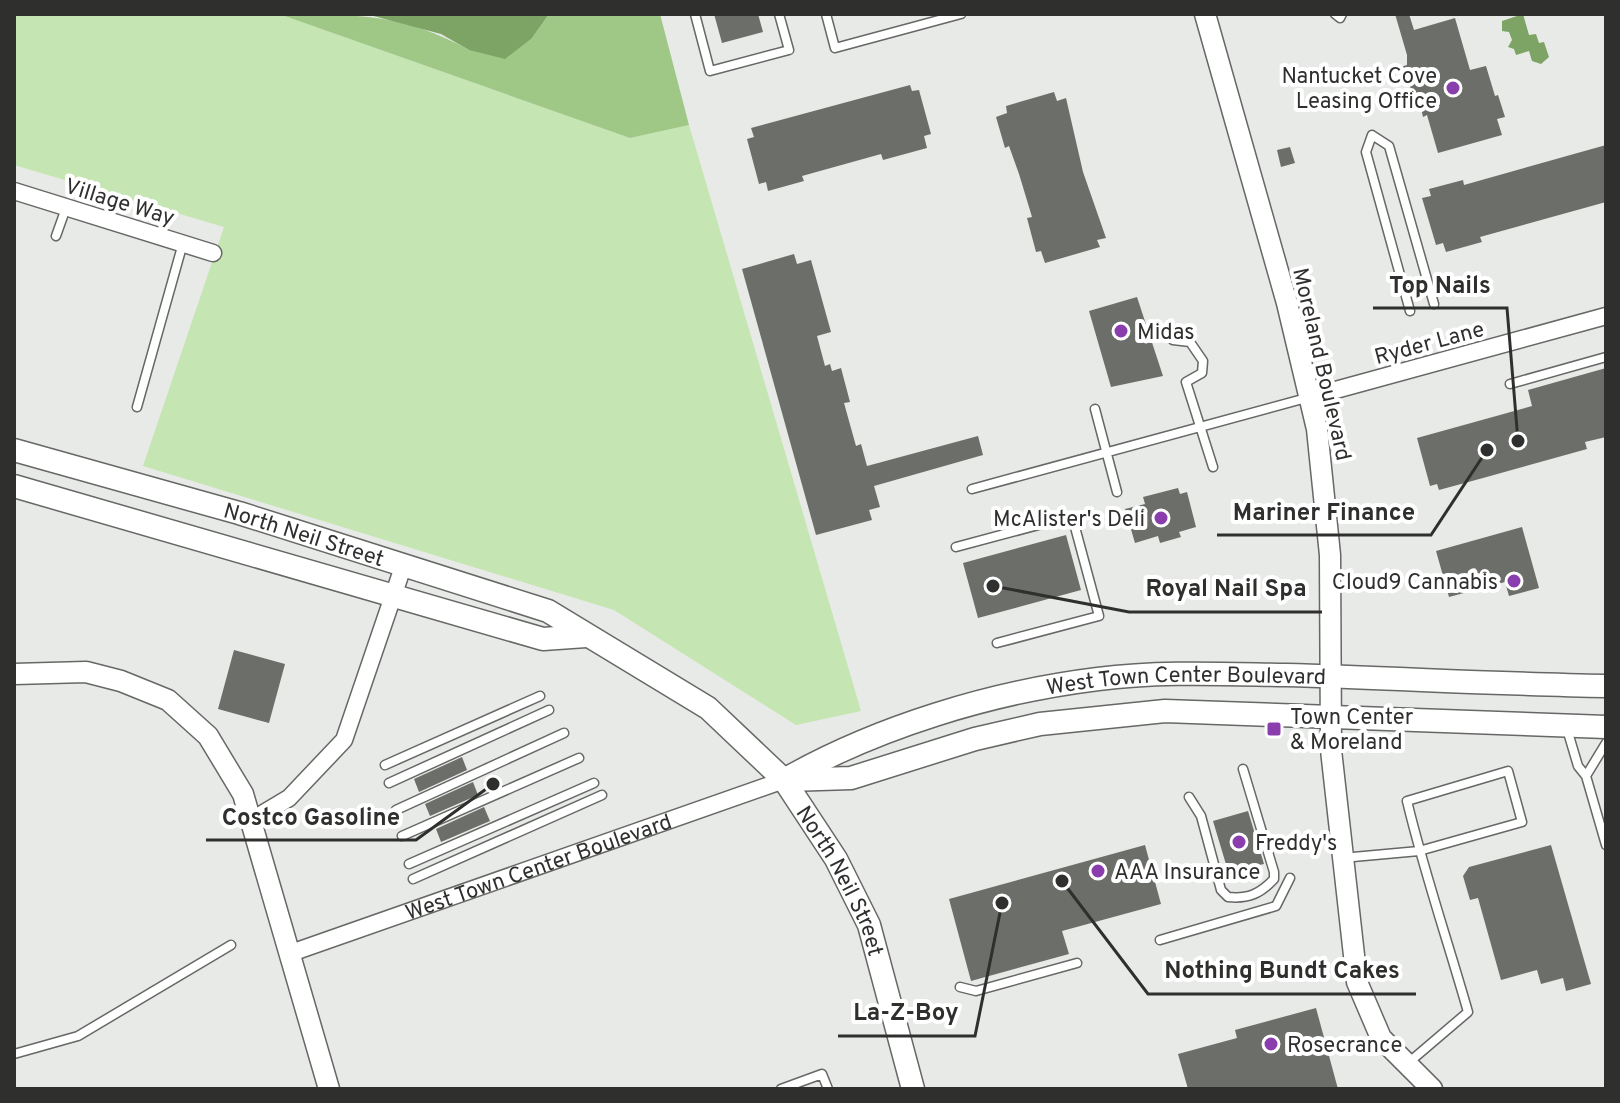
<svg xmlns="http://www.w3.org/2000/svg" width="1620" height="1103" viewBox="0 0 1620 1103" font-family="Overpass,sans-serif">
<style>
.green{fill:#c5e5b2}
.forest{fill:#9fc786}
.water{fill:#7ea465}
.building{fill:#6c6e6a}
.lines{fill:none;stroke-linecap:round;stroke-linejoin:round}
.service-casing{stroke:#666865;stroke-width:11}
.minor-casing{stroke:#666865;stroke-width:19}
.tertiary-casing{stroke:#666865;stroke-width:23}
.secondary-casing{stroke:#666865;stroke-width:25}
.service{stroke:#fff;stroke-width:8}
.minor{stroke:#fff;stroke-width:16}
.tertiary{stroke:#fff;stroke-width:20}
.secondary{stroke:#fff;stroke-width:22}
.poi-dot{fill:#8a3dad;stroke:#fff;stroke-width:3}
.labels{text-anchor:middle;stroke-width:8;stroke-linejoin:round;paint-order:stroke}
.poi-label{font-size:22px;fill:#2f302e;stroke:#fff;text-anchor:start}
.street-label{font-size:22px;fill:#2f302e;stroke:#fff}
.leader{fill:none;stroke:#2f302e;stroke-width:3}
.callout-dot{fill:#2f302e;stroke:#fff;stroke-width:3}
.callout-label{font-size:24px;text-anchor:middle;font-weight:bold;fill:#2f302e;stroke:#fff;stroke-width:8;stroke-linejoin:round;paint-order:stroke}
</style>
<rect width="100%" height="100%" fill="#e7eae6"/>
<path class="green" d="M14,14H279L630,138L689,125L861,711L796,725L614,610L143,466L224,227L14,165Z"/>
<path class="forest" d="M279,14C352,14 403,13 469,50L532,38L549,14H660L689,125L630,138Z"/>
<path class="water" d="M366,14H549L532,38L505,59L469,50L441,34Z
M1523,14L1529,35L1536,34L1539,43L1544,42L1549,57L1541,64L1532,61L1529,51L1516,55L1514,49L1508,47L1512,40L1509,32L1502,31V21Z"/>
<path class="building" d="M714,14H758L763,32L722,43Z
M1395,14H1409L1414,30L1455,18L1470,70L1486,66L1495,96L1498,95L1505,117L1497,119L1502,135L1438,153L1427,115L1423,117L1421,108L1417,109L1409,83L1402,85L1397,68L1407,65V55Z
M910,85L912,91L919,90L931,134L924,136L927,148L883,160L881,154L802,176L804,181L768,191L766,182L759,184L747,139L754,137L751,128Z
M1054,92L1057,101L1066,98L1083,172L1106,238L1097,240L1100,247L1045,263L1041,251L1036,252L1027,218L1032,217L1019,174L1009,146L1005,148L996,117L1007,113L1006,106Z
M1606,145V202L1480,237L1482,242L1446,252L1443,243L1436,245L1422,198L1431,196L1429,189L1463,180L1464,185Z
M1290,147L1295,163L1281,167L1277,150Z
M794,254L797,264L811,260L831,332L817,336L825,366L830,364L832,371L841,368L850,402L844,403L856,446L861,444L867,466L978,436L983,455L874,486L880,507L869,510L872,520L816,535L742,269Z
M1137,297L1163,376L1111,387L1089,311Z
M1606,368V437L1585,442L1587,449L1483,478L1439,490L1437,484L1430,486L1417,438L1532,406L1528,390Z
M1178,488L1180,494L1187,492L1196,527L1179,532L1181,537L1160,543L1158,536L1135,543L1125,509L1145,504L1143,497Z
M1522,527L1539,588L1509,596L1505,582L1449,597L1436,551Z
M1066,535L1081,590L978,618L963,563Z
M234,650L285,664L269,723L218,709Z
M462,757L467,770L419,792L414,779Z
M473,782L478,795L430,816L425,804Z
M484,807L490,821L441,842L436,829Z
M1248,811L1264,864L1259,865L1261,871L1231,881L1213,821Z
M1145,845L1161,904L1062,931L1069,954L971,981L949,899Z
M1551,845L1591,984L1566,991L1563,978L1541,984L1537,970L1501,980L1478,898L1470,900L1463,876L1469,867Z
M1316,1008L1338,1089H1188L1178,1054L1237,1038L1235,1030Z"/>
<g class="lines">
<defs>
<path id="service" d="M695,14L710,71L789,50L779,14
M826,14L835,48L961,14
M1335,14L1340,18L1342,14
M56,236L66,208
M1410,311L1366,152L1372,135L1389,146L1434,304
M1173,340L1190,342L1203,361L1202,373L1186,382L1213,467
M1510,384L1606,357
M137,407L183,243
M1095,409L1117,492
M972,489L1310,397
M956,547L1072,516L1099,616L997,643
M1567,729L1578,766L1586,776L1606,845
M385,765L540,696
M1586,776L1606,743
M389,783L549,710
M1189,797L1201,816L1221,890L1228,897C1248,899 1260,894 1274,879V872L1243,769
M396,810L564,733
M402,836L579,758
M1342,858L1419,851L1522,822L1508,771L1407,801C1424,872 1448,942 1468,1012L1407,1064
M409,864L594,783
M413,879L602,795
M1160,940L1276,906L1290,878
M960,987L976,991L1077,963
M14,1054L78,1036L231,945
M781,1089L822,1074L828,1089"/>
<g id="minor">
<path d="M14,191L213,253"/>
<path d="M1310,397L1606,316"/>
<path d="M252,820L289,798L344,740L404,564"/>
<path id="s1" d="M291,953L784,780"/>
</g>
<path id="tertiary" d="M1205,14L1287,303L1317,429L1330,555L1331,750L1357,982L1381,1038L1432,1089
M14,674L86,672L121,681L168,700L208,736L243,794L329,1089"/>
<g id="secondary">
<path id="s2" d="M14,450L239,513L548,611L708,708L784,780L836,859L869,925L913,1089"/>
<path d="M14,486L543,639L586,636"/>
<path id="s3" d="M784,780C877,727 992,692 1098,679C1160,671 1223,674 1286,675C1392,678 1499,684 1606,686"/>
<path d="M788,780L851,778L975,739L1040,724L1165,711L1606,727"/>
</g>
</defs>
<use href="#service" class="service-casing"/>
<use href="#minor" class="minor-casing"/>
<use href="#tertiary" class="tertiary-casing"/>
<use href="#secondary" class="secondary-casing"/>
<use href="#service" class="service"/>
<use href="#minor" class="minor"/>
<use href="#tertiary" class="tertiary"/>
<use href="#secondary" class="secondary"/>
</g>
<g class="poi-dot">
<circle cx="1453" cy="88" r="8"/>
<circle cx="1121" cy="331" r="8"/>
<circle cx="1161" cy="518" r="8"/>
<circle cx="1514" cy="581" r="8"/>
<rect x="1266" y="721" width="16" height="16" rx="4"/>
<circle cx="1239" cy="842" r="8"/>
<circle cx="1098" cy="871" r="8"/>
<circle cx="1271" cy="1044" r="8"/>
</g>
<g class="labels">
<g class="poi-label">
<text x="1437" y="83" text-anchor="end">Nantucket Cove<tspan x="1437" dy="25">Leasing Office</tspan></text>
<text x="1137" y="339">Midas</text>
<text x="1145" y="526" text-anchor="end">McAlister's Deli</text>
<text x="1498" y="589" text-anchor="end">Cloud9 Cannabis</text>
<text x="1290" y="724">Town Center<tspan x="1290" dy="25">&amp; Moreland</tspan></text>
<text x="1255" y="850">Freddy's</text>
<text x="1114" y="879">AAA Insurance</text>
<text x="1287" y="1052">Rosecrance</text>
</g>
<g class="street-label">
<text transform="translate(120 201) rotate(17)" y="8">Village Way</text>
<text transform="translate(1429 342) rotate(-15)" y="8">Ryder Lane</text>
<text transform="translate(1323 364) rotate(77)" y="8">Moreland Boulevard</text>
<text dy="8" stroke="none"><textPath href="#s2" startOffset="302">North Neil Street</textPath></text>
<text dy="8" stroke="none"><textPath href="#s3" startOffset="420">West Town Center Boulevard</textPath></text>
<text dy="8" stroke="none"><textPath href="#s1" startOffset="262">West Town Center Boulevard</textPath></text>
<text dy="8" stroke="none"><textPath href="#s2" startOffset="966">North Neil Street</textPath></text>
</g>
</g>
<path class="leader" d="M1518 441L1507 308H1373M1487 450L1431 535H1217M993 586L1129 612H1322M493 784L416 840H206M1062 881L1148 994H1416M1002 903L975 1036H838"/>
<g class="callout-dot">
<circle cx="1518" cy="441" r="8"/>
<circle cx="1487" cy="450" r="8"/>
<circle cx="993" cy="586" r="8"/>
<circle cx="493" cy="784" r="8"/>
<circle cx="1062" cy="881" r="8"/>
<circle cx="1002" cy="903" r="8"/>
</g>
<g class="callout-label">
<text x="1440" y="293">Top Nails</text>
<text x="1324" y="520">Mariner Finance</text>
<text x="1226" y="596">Royal Nail Spa</text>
<text x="311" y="825">Costco Gasoline</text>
<text x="1282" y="978">Nothing Bundt Cakes</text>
<text x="906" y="1020">La-Z-Boy</text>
</g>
<rect width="1620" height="1103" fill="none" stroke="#2f302e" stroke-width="32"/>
</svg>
